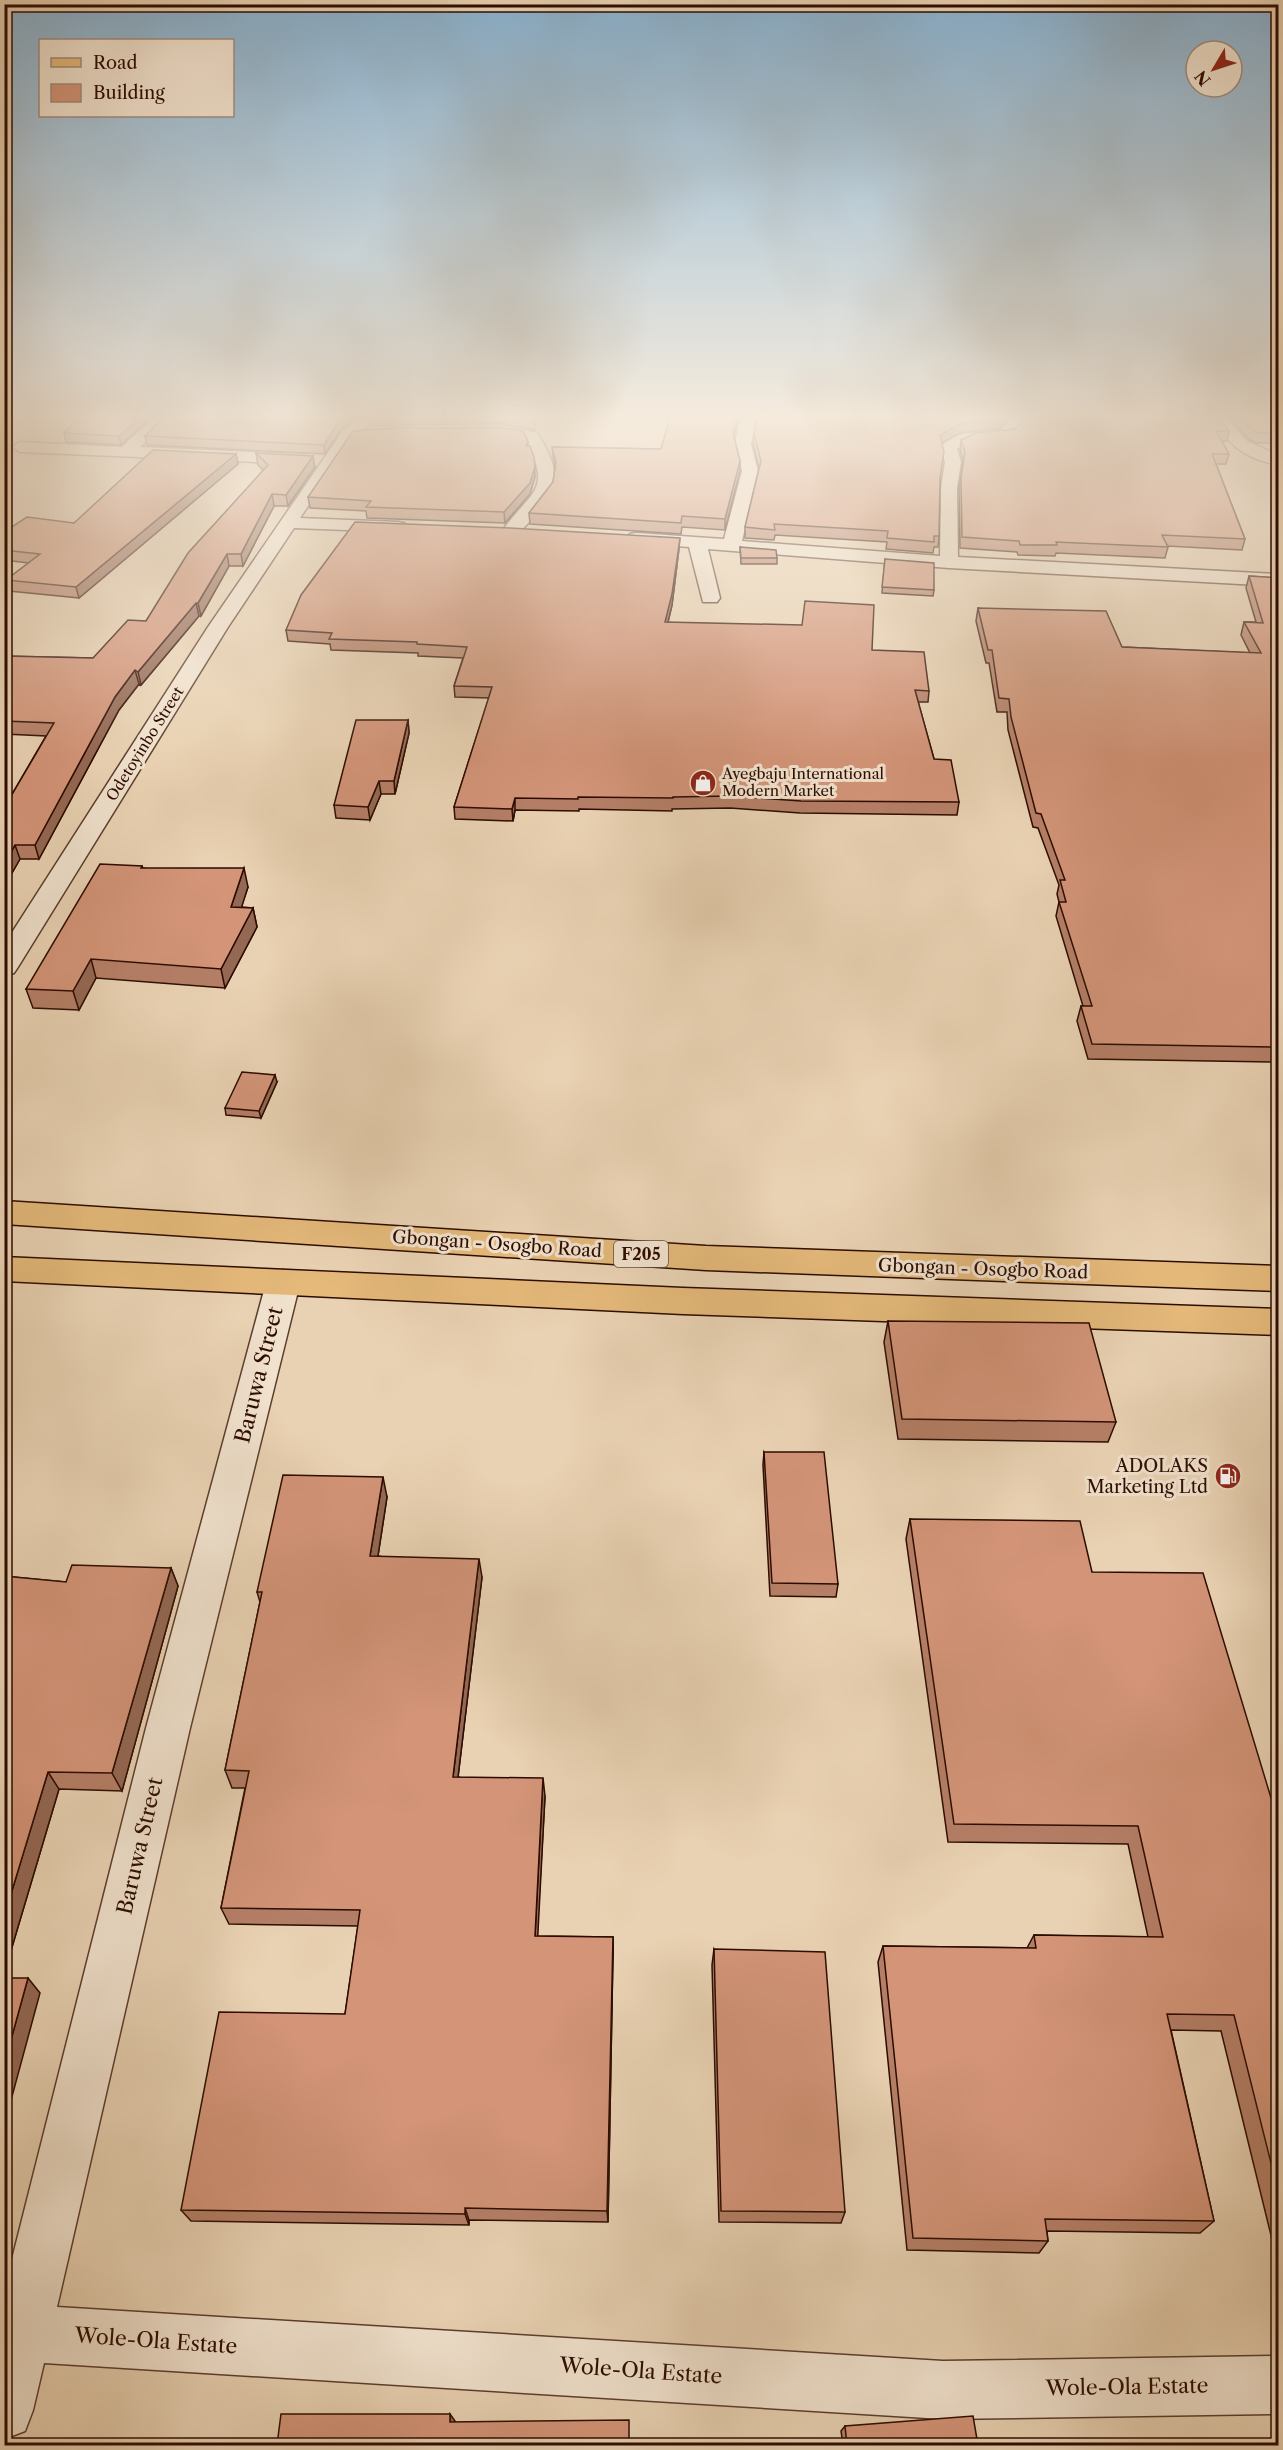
<svg xmlns="http://www.w3.org/2000/svg" width="1283" height="2450" viewBox="0 0 1283 2450" font-family="'Libre Caslon Text',serif">
<style>
.lines{fill:none;stroke-linecap:round;stroke-linejoin:round}
.river{fill:#9ab5b5;fill-rule:evenodd}
.minor-casing{stroke:#5b3d2d;stroke-width:3}
.primary-casing{stroke:#2c0b00;stroke-width:3}
.minor{fill:#f1e2ce;fill-rule:evenodd}
.primary{fill:#e4b97a;fill-rule:evenodd}
.wall{fill:#b57f67;stroke:#2c0b00;stroke-width:1.5}
.shaded-wall{fill:#946854;stroke:#2c0b00;stroke-width:1.5}
.building{fill:#d39478;stroke:#2c0b00;stroke-width:1.5}
.labels{text-anchor:middle;stroke-width:6;stroke-linejoin:round;paint-order:stroke}
.far-street-label{font-size:15px;fill:#2c0b00;stroke:#f1e2ce}
.far-poi-label{font-size:15px;fill:#2c0b00;stroke:#f1e2ce;text-anchor:start}
.shield{fill:#f1e2ce;stroke:#674c3e;stroke-width:1.5}
.shield-label{font-size:16px;font-weight:bold;fill:#2c0b00}
.street-label{font-size:18px;fill:#2c0b00;stroke:#f1e2ce}
.poi-label{font-size:18px;fill:#2c0b00;stroke:#f1e2ce;text-anchor:end}
.near-street-label{font-size:21px;fill:#2c0b00;stroke:#f1e2ce}
</style>
<rect width="100%" height="100%" fill="#e9d2b3"/>
<filter id="stains"><feTurbulence type="fractalNoise" baseFrequency=".00333" numOctaves="4"/><feColorMatrix values="0 0 0 0 .2 0 0 0 0 .09 0 0 0 0 .02 0 0 0 .5 -.17"/></filter>
<radialGradient id="worn" r=".72"><stop offset=".6" stop-color="#630" stop-opacity="0"/><stop offset="1" stop-color="#630" stop-opacity=".3"/></radialGradient>
<g class="lines">
<path class="river" d="M4,414H36L31,421L4,429Z"/>
<defs>
<path id="minor" d="M158,414H175L140,447L302,454L310,459L302,464L20,452L12,447L20,442L122,447Z
M364,414H381L354,438L300,518L398,522L404,523L407,527L404,531L398,532L294,528L228,627L18,967L14,973L4,975V945L208,627L342,432Z
M741,414H757L751,444L758,471L742,541L940,556L941,488L945,462L940,447C954,431 982,431 1001,430L1011,419V414H1027V420L1012,437L973,441L957,449L961,462L957,488L958,557L1278,574V586L949,568L708,549L720,598L717,602H703L689,547L636,543L630,542L627,538L630,534L636,533L724,539L742,471L735,444Z
M1208,414H1224L1247,441L1278,455V465C1242,458 1229,444 1208,414Z
M482,426H507L537,433C569,481 553,497 517,535H505L502,531C530,491 554,492 525,439L507,436L476,434L474,431L476,428Z
M283,1270L295,1274L300,1283L190,1728L57,2307L943,2361L1278,2356V2414L943,2419L44,2363L33,2410L25,2431L4,2439V2291L146,1728L266,1283L271,1274Z"/>
<path id="primary" d="M4,1201L706,1246L1278,1266V1291L706,1270L4,1224Z
M4,1257L683,1288L1278,1309V1335L683,1314L4,1281Z"/>
</defs>
<use href="#minor" class="minor-casing"/>
<use href="#primary" class="primary-casing"/>
<use href="#minor" class="minor"/>
<use href="#primary" class="primary"/>
</g>
<path class="wall" d="M155,414L121,445L66,442L64,433Z
M374,414H536L535,430L501,423L371,426L370,417Z
M671,414H739L734,437L740,461V471L725,530L682,527L681,534L530,524L529,513L553,482L555,467L553,457L552,447L661,449Z
M758,414H1009L1000,428L960,433L942,443L940,479L939,536L938,547H934L933,553L886,549L887,542L775,535L774,540L745,538V527L759,468L753,444L754,434Z
M1226,414H1278V443H1256L1248,439Z
M1015,429L1229,431L1227,441H1222L1229,454L1226,464H1216L1245,539L1242,550L1167,546L1168,547L1165,558L1056,553L1055,556L1018,555L1017,552L960,548L959,488L963,462L960,450L961,440Z
M341,430L325,454L147,445L145,436Z
M528,441V446L535,477L530,494L505,523L367,518L366,511L310,508L308,497Z
M256,453L315,467L288,506H274L243,566H229L201,616H199L141,685L139,684L119,710L39,859H20L4,887V808L46,736L4,734V656L93,658L146,621L263,470L258,465Z
M236,454L238,464L79,598L9,591L6,580L29,563L4,560V532L74,523Z
M740,547L777,558V564H741Z
M679,549L672,605L668,622L872,650L929,691L928,702H918L934,759L959,802L957,815L800,813L730,808L672,809V811L579,809V811L515,810L513,821L455,819L454,807L489,698L455,697L454,686L463,658L418,656V653L331,650L330,644L288,641L286,630Z
M885,559L934,590L933,596L882,593Z
M1249,576L1278,578V1062L1088,1059L1077,1021L1081,1006H1083L1056,916L1059,902L1057,894L1059,885L1038,828L1033,827L1008,730L1007,712H997L989,663H986L976,621L978,608L1122,647L1250,653L1241,635L1244,622H1256L1246,588Z
M408,720L409,733L395,794H381L370,820L336,818L334,805Z
M142,866L143,868L248,887L241,907L253,908L257,927L225,988L96,978L79,1010L33,1008L26,989Z
M277,1082L261,1118L226,1115L225,1108Z
M888,1321L1116,1422L1108,1442L898,1439L884,1342Z
M1278,1413V1431L1275,1421Z
M764,1452L838,1584L836,1597L770,1596L763,1465Z
M387,1497L378,1556L482,1577L458,1777L545,1796L537,1936L613,1937V1952L608,2222L469,2220V2225L191,2221L181,2210L345,2014L358,1926L229,1924L221,1908L245,1788H232L225,1770L260,1602L257,1592Z
M910,1519L1092,1572L1278,1821V2264L1221,2031L1171,2030L1214,2221L1200,2233L1047,2231L1048,2241L1039,2253L907,2250L878,1962L883,1946L1027,1948L1034,1935L1148,1937L1128,1844L948,1842L906,1539Z
M171,1568L178,1586L122,1791L59,1789L4,1974V1576L66,1582Z
M714,1949L845,2212L841,2223L719,2222L712,1965Z
M845,2426L978,2445H843L841,2431Z"/>
<path class="shaded-wall" d="M144,414H155L121,445L119,436Z
M349,414H361L341,430L325,454L324,445L339,421Z
M737,414H739L733,444V434Z
M1004,414H1009L1000,428L960,433L938,445L940,435L961,423Z
M236,454L238,464L79,598L76,587Z
M313,456L315,467L288,506L286,495Z
M740,461V471L725,530V519Z
M535,467V477L530,494L505,523L504,512Z
M272,494L274,506L243,566L241,554Z
M680,538L679,549L672,605L665,634V622Z
M227,554L229,566L201,616L198,603Z
M196,603L199,616L141,685L138,672Z
M135,670L139,684L119,710L39,859L35,845L115,697Z
M408,720L409,733L395,794L394,781Z
M379,781L381,794L370,820L368,807Z
M515,798V810L513,821L512,809Z
M15,845L20,859L4,887V864Z
M244,868L248,887L236,925L231,907Z
M253,908L257,927L225,988L221,969Z
M91,959L96,978L79,1010L73,991Z
M275,1075L277,1082L261,1118L259,1111Z
M383,1477L387,1497L375,1575L370,1556Z
M479,1559L482,1577L456,1794L453,1777Z
M171,1568L178,1586L122,1791L112,1773Z
M48,1772L59,1789L4,1974V1917Z
M543,1778L545,1796L537,1951L535,1936Z
M613,1937V1952L608,2222L607,2211Z
M28,1978L40,1993L4,2126V2065Z
M465,2208L469,2220V2225L465,2214Z
M450,2414L455,2421L454,2430L450,2422Z"/>
<path class="building" d="M82,414H144L119,436L64,433Z
M167,414H349L339,421L324,445L145,436Z
M374,414H535V421L500,415L370,417Z
M671,414H737L733,434L740,461L725,519L682,516L681,523L529,513L553,482L556,462L552,447L661,449Z
M758,414H1004L1001,418L961,423L940,435L944,452L940,478L939,536H934V542L887,538L888,531L774,524L775,530L745,527L761,461L754,434Z
M1028,414H1216L1229,431H1216L1229,454H1212L1245,539L1162,535L1168,547L1056,542L1057,545H1020L1019,541L962,537L961,478L965,452L961,440L975,433L1015,429Z
M1237,414H1278V433H1259L1251,429Z
M394,428H506L523,431L528,441L526,446H530L534,457L535,467L530,483L504,512L366,507L371,501L308,497L353,431Z
M153,450L236,454L76,587L6,580L40,554L4,550V532L27,517L74,523Z
M256,453L313,456L286,495L272,494L241,554H227L198,603H196L138,672L135,670L115,697L35,845H15L4,864V808L54,723L4,721V656L93,658L128,620L146,621L188,553L268,465Z
M355,522L510,528L680,538L672,594L665,622L802,625L805,601L874,605L872,650L924,652L929,691L915,690L934,759L951,760L959,802L801,801L730,796L673,797V798L578,797V799L515,798L512,809L454,807L492,687L454,686L467,647L417,644V642L329,639L332,633L286,630L301,595Z
M740,547L776,550L777,558H741Z
M885,559L934,563V590L882,587Z
M1249,576L1278,578V1047L1092,1044L1081,1006H1092L1059,902H1066L1060,880H1065L1041,814L1036,813L1011,717L1009,699L999,698L992,650H988L978,608L1106,611L1122,647L1261,653L1244,622L1263,623Z
M356,720H408L394,781H379L368,807L334,805Z
M100,864L142,866L141,868H244L231,907L253,908L221,969L91,959L73,991L26,989Z
M242,1072L275,1075L259,1111L225,1108Z
M888,1321L1089,1323L1116,1422L902,1419Z
M764,1452H824L838,1584L772,1583Z
M283,1475L383,1477L370,1556L479,1559L453,1777L543,1778L535,1936L613,1937L607,2211L465,2208V2214L181,2210L219,2012L345,2014L360,1910L221,1908L249,1771L225,1770L262,1592H257Z
M910,1519L1080,1521L1092,1572L1203,1573L1278,1821V2191L1234,2015L1167,2014L1214,2221L1045,2219L1048,2241L913,2238L883,1946L1036,1948L1034,1935L1163,1937L1138,1826L954,1824Z
M72,1565L171,1568L112,1773L48,1772L4,1917V1576L66,1582Z
M714,1949L825,1952L845,2212L721,2211Z
M4,1978H28L4,2065Z
M281,2414H450V2422L629,2420V2440L793,2443V2445H277Z
M973,2416L978,2445H847L845,2426Z"/>
<linearGradient id="sky" x2="0" y2="1"><stop stop-color="#89b4d4"/><stop offset="0.55" stop-color="#f5ebdd"/><stop offset="1" stop-color="#f5ebdd" stop-opacity="0"/></linearGradient>
<rect width="1283" height="757" fill="url(#sky)"/>
<defs>
<symbol id="shop-disc" viewBox="-11 -11 22 22"><circle r="9.5" fill="#8f2418" stroke="#f1e2ce"/><path d="M-5-2.5h2.3a2.7 3.5 0 0 1 5.4 0H5L5.5 6h-11ZM-1.5-2.5h3a1.5 2.3 0 0 0-3 0Z" fill="#fff"/></symbol>
<symbol id="fuel-disc" viewBox="-11 -11 22 22"><circle r="9.5" fill="#8f2418" stroke="#f1e2ce"/><path d="M-5.5-6h7V0h2V4h1.3V-2.5L3-4.5l.8-.8L6-3V5H2.5V1h-1V6h-7ZM-4.2-4.7v3.2H.2V-4.7Z" fill="#fff"/></symbol>
</defs>
<g fill-rule="evenodd">
<use href="#shop-disc" x="688" y="768" width="30" height="30"/>
<use href="#fuel-disc" x="1213" y="1461" width="30" height="30"/>
</g>
<g class="labels">
<g class="far-street-label">
<text transform="translate(145 744) rotate(-58)" y="5">Odetoyinbo Street</text>
</g>
<g class="far-poi-label">
<text x="722" y="779">Ayegbaju International<tspan x="722" dy="17">Modern Market</tspan></text>
</g>
<rect class="shield" x="614" y="1241" width="54" height="26" rx="4.5"/>
<g class="shield-label">
<text x="641" y="1260">F205</text>
</g>
<g class="street-label">
<text transform="translate(497 1244) rotate(4)" y="6">Gbongan - Osogbo Road</text>
<text transform="translate(983 1269) rotate(2)" y="6">Gbongan - Osogbo Road</text>
</g>
<g class="poi-label">
<text x="1208" y="1472">ADOLAKS<tspan x="1208" dy="21">Marketing Ltd</tspan></text>
</g>
<g class="near-street-label">
<text transform="translate(259 1375) rotate(-76)" y="7">Baruwa Street</text>
<text transform="translate(140 1846) rotate(-77)" y="7">Baruwa Street</text>
<text transform="translate(156 2341) rotate(4)" y="7">Wole-Ola Estate</text>
<text transform="translate(641 2371) rotate(4)" y="7">Wole-Ola Estate</text>
<text transform="translate(1127 2387) rotate(-1)" y="7">Wole-Ola Estate</text>
</g>
</g>
<rect width="1283" height="2450" fill="none" stroke="#e9d2b3" stroke-width="24"/>
<rect x="6" y="6" width="1271" height="2438" fill="none" stroke="#2c0b00" stroke-width="3"/>
<rect x="12" y="12" width="1259" height="2426" fill="none" stroke="#2c0b00" stroke-width="1.5"/>
<rect x="39" y="39" width="195" height="78" fill="#f1e2ce" stroke="#a28c7c" stroke-width="1.5"/>
<rect x="51" y="58" width="30" height="9" fill="#e4b97a" stroke="#a28c7c" stroke-width="1.5"/>
<text x="93" y="69" font-size="18" fill="#2c0b00">Road</text>
<rect x="51" y="84" width="30" height="18" fill="#d39478" stroke="#a28c7c" stroke-width="1.5"/>
<text x="93" y="99" font-size="18" fill="#2c0b00">Building</text>
<g transform="translate(1214 69) rotate(231)"><circle r="28" fill="#f1e2ce" stroke="#a28c7c" stroke-width="1.5"/>
<path d="M0-4.5L10 22L0 15L-10 22Z" fill="#8f2418"/>
<text y="-9" font-size="16" font-weight="bold" text-anchor="middle" fill="#2c0b00">N</text>
</g>
<rect width="100%" height="100%" filter="url(#stains)"/>
<rect width="100%" height="100%" fill="url(#worn)"/>
</svg>
